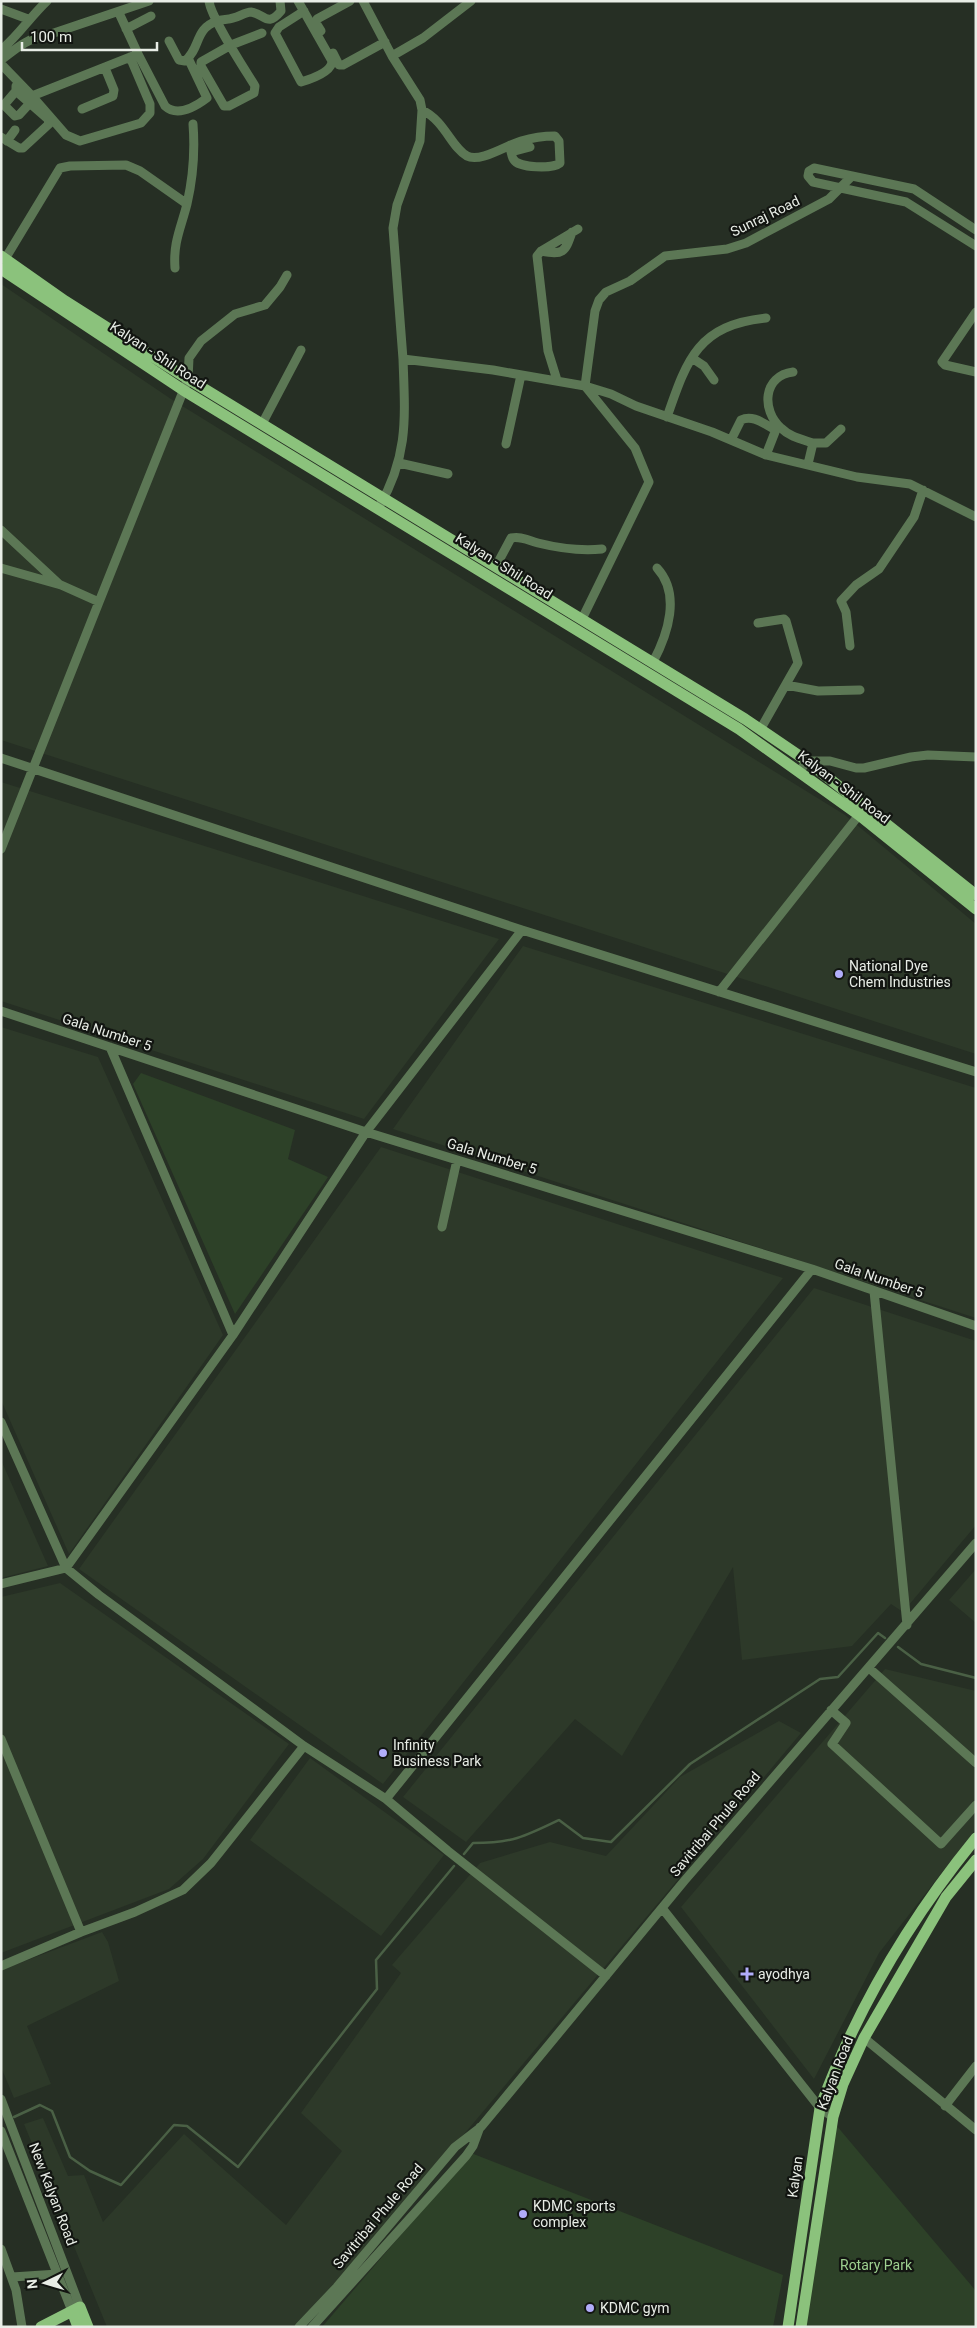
<svg xmlns="http://www.w3.org/2000/svg" width="977" height="2328" viewBox="0 0 977 2328" font-family="Roboto,sans-serif">
<style>
.built{fill:#2d3929}
.green{fill:#2d4128}
.lines{fill:none;stroke-linecap:round;stroke-linejoin:round}
.stream{stroke:#4a6045;stroke-width:2.5}
.minor{stroke:#5c7755;stroke-width:9}
.major{stroke:#8bc27c;stroke-width:11}
.poi-dot{fill:#b1adfa;stroke:#121511;stroke-width:2}
.labels{text-anchor:middle;stroke-width:4.5;stroke-linejoin:round;paint-order:stroke}
.street-label{font-size:14px;fill:#e8ede6;stroke:#121511}
.poi-label{font-size:14px;fill:#e8ede6;stroke:#121511;text-anchor:start}
.park-label{font-size:14px;fill:#9ed090;stroke:#121511}
</style>
<rect width="100%" height="100%" fill="#262f24"/>
<path class="built" d="M1,284L171,399L845,815L976,924V1054L1,740Z
M1,782L116,818L499,939L364,1119L1,1001Z
M523,946L976,1088V1318L393,1129Z
M1,1027L98,1057L223,1335L69,1554L1,1400Z
M381,1147L783,1278L383,1784L79,1569Z
M814,1288L976,1341V1525L903,1612L891,1604L852,1646L742,1660L733,1567L622,1756L575,1719L466,1842L403,1797Z
M1,1460L48,1566L1,1578Z
M976,1569V1623L949,1600Z
M60,1583L289,1744L203,1859L169,1889L1,1953V1597Z
M885,1669L976,1691V1829L879,1953L814,2079L681,1907Z
M779,1721L801,1733L302,2327H107L24,2124L43,2118L68,2176L84,2175L103,2222L184,2134L286,2225L342,2151L301,2113L401,1973L392,1965L480,1863L550,1842L606,1856L680,1777Z
M310,1758L444,1855L381,1936L250,1840Z
M102,1932L108,1942L119,1981L27,2026L51,2084L14,2098L1,2067V1970Z"/>
<path class="green" d="M141,1073L295,1130L288,1159L328,1177L235,1314L133,1084Z
M836,2125L976,2291V2327H804Z
M471,2153L783,2275L773,2327H322Z"/>
<g class="lines">
<path class="stream" d="M898,1647L921,1664L976,1678
M464,1854L473,1843C512,1843 524,1837 559,1820L583,1838L611,1842L690,1764L820,1679L838,1677L878,1633L885,1638
M14,2117L40,2105L52,2111L70,2157L90,2171L121,2185L174,2125L187,2126L238,2167L377,1989L376,1960L454,1866"/>
<path class="minor" d="M209,1C211,18 244,68 255,86L254,93L229,106H224L201,66V62L231,45L262,33
M298,1L332,61C332,72 311,79 301,82L275,33L279,27L304,11
M363,1L392,56L420,100L422,110L420,141L397,205L393,228L403,359
M1,9L28,19
M119,13L138,54
M126,29L151,16
M321,31L316,23L317,19L350,1
M169,41L179,60L185,61C201,48 194,29 217,21C222,19 228,20 233,18C239,17 245,12 251,12C265,14 267,28 281,11L280,1
M1,50C19,35 30,17 47,1
M333,53L339,65H343L385,42
M392,56L423,38L471,1
M1,60C19,46 28,38 51,34L149,1
M1,64L32,96L138,54L165,106C177,117 195,107 207,98L188,58
M16,91L4,105L15,116L19,115L30,103
M32,96L66,135L80,141L141,123L150,113V104L130,57
M82,109L113,96L114,90L105,68
M422,110C445,121 451,147 467,156C480,163 507,145 521,141C531,138 544,136 555,136L559,141L560,163C553,169 519,168 514,160C511,157 511,149 510,145
M1,137L19,148H23L49,124L48,119L16,91V86L19,83
M7,141L15,130
M511,152L530,147
M976,230L914,189L814,168L809,171L808,176L813,182L906,202L976,246
M541,251C563,255 565,253 572,232
M5,259L60,168L70,166L126,165L140,171L187,204
M175,268C173,242 181,228 187,204C193,178 195,150 193,124
M976,312L942,362L945,365L976,372
M692,358L704,366L714,380
M793,372C763,376 761,410 781,428C790,437 801,439 813,443L808,464
M557,380L548,351L537,256L541,251L578,229
M667,417C687,359 698,325 766,318
M262,424L301,350
M731,440L741,420C753,414 764,424 774,429L775,432L766,455
M813,443H826L841,429
M506,444L521,375
M399,463L448,474
M379,507C409,455 405,417 403,359L493,370L585,386L611,394L636,406L712,432L766,455L857,477L910,484L976,517
M1,530L59,584
M496,566L511,538C521,536 527,540 538,543C558,548 581,551 602,549
M1,568L61,585L99,602L1,849
M99,602L188,379L189,358L201,341L235,314L265,305L280,287L287,275
M582,619L649,482L635,448L585,386L595,311L599,300L606,292L630,281L665,256L727,249L746,243L829,199L852,176
M758,623L784,619L786,621L798,663L760,730
M850,646L846,612L841,601L856,585L879,569L914,517L923,490
M653,662C668,634 681,594 657,568
M786,685L818,691L860,690
M1,758L522,930L976,1072
M799,772L807,761H830L856,768H864L911,757L928,755L976,757
M719,992L859,815
M1,1011L366,1132L812,1269L976,1326
M110,1047L233,1335
M442,1227L457,1160
M874,1291L907,1625
M1,1422L66,1568L99,1595L304,1746L386,1799
M1,1584L66,1568L233,1335L366,1132L522,930
M869,1668L976,1763
M831,1710L846,1723L832,1744L941,1844L976,1805
M1,1739L81,1932L1,1966
M662,1908L820,2108L833,2117
M81,1932L135,1912L183,1890L211,1863L304,1746
M606,1976L448,1851L386,1799L812,1269
M864,2038L976,2130
M1,2099L80,2307
M945,2106L976,2066
M1,2131L72,2311
M1,2249L16,2290L22,2327
M12,2277L58,2274
M299,2327L337,2287L455,2147L481,2127L685,1880L976,1543
M312,2327L466,2156L473,2146L480,2127"/>
<path class="major" d="M1,256L65,301L188,379L745,719L807,761L976,895
M1,269L183,390L739,729L859,815L976,909
M72,2311L78,2327
M41,2327L80,2307L88,2327
M788,2327L820,2108C856,2010 910,1919 976,1838
M801,2327L833,2117L843,2084L864,2038L946,1897L976,1860"/>
</g>
<g class="poi-dot">
<circle cx="839" cy="974" r="5"/>
<circle cx="383" cy="1753" r="5"/>
<path d="M744.5 1966.5h5v5h5v5h-5v5h-5v-5h-5v-5h5z"/>
<circle cx="523" cy="2214" r="5"/>
<circle cx="590" cy="2308" r="5"/>
</g>
<g class="labels">
<g class="street-label">
<text transform="translate(765 216) rotate(-26)" y="5">Sunraj Road</text>
<text transform="translate(158 355) rotate(33)" y="5">Kalyan - Shil Road</text>
<text transform="translate(504 566) rotate(32)" y="5">Kalyan - Shil Road</text>
<text transform="translate(844 787) rotate(37)" y="5">Kalyan - Shil Road</text>
<text transform="translate(107 1032) rotate(18)" y="5">Gala Number 5</text>
<text transform="translate(492 1156) rotate(17)" y="5">Gala Number 5</text>
<text transform="translate(879 1278) rotate(19)" y="5">Gala Number 5</text>
<text transform="translate(715 1824) rotate(-50)" y="5">Savitribai Phule Road</text>
<text transform="translate(835 2073) rotate(-69)" y="5">Kalyan Road</text>
<text transform="translate(795 2177) rotate(-82)" y="5">Kalyan</text>
<text transform="translate(53 2194) rotate(69)" y="5">New Kalyan Road</text>
<text transform="translate(378 2216) rotate(-50)" y="5">Savitribai Phule Road</text>
</g>
<g class="poi-label">
<text x="849" y="971">National Dye<tspan x="849" dy="16">Chem Industries</tspan></text>
<text x="393" y="1750">Infinity<tspan x="393" dy="16">Business Park</tspan></text>
<text x="758" y="1979">ayodhya</text>
<text x="533" y="2211">KDMC sports<tspan x="533" dy="16">complex</tspan></text>
<text x="600" y="2313">KDMC gym</text>
</g>
<g class="park-label">
<text x="876" y="2270">Rotary Park</text>
</g>
</g>
<rect width="977" height="2328" fill="none" stroke="#e8ede6" stroke-width="5"/>
<g transform="translate(45 2283) rotate(265)" stroke="#121511" stroke-width="4" paint-order="stroke">
<path d="M0-4L9 19L0 12L-9 19Z" fill="#e8ede6"/>
<text y="-8" font-size="14" font-weight="bold" text-anchor="middle" fill="#e8ede6">N</text>
</g>
<path d="M22 42v8h135v-8" fill="none" stroke="#e8ede6" stroke-width="2.5"/>
<text x="30" y="42" font-size="15" fill="#e8ede6" stroke="#121511" stroke-width="4" paint-order="stroke">100 m</text>
</svg>
